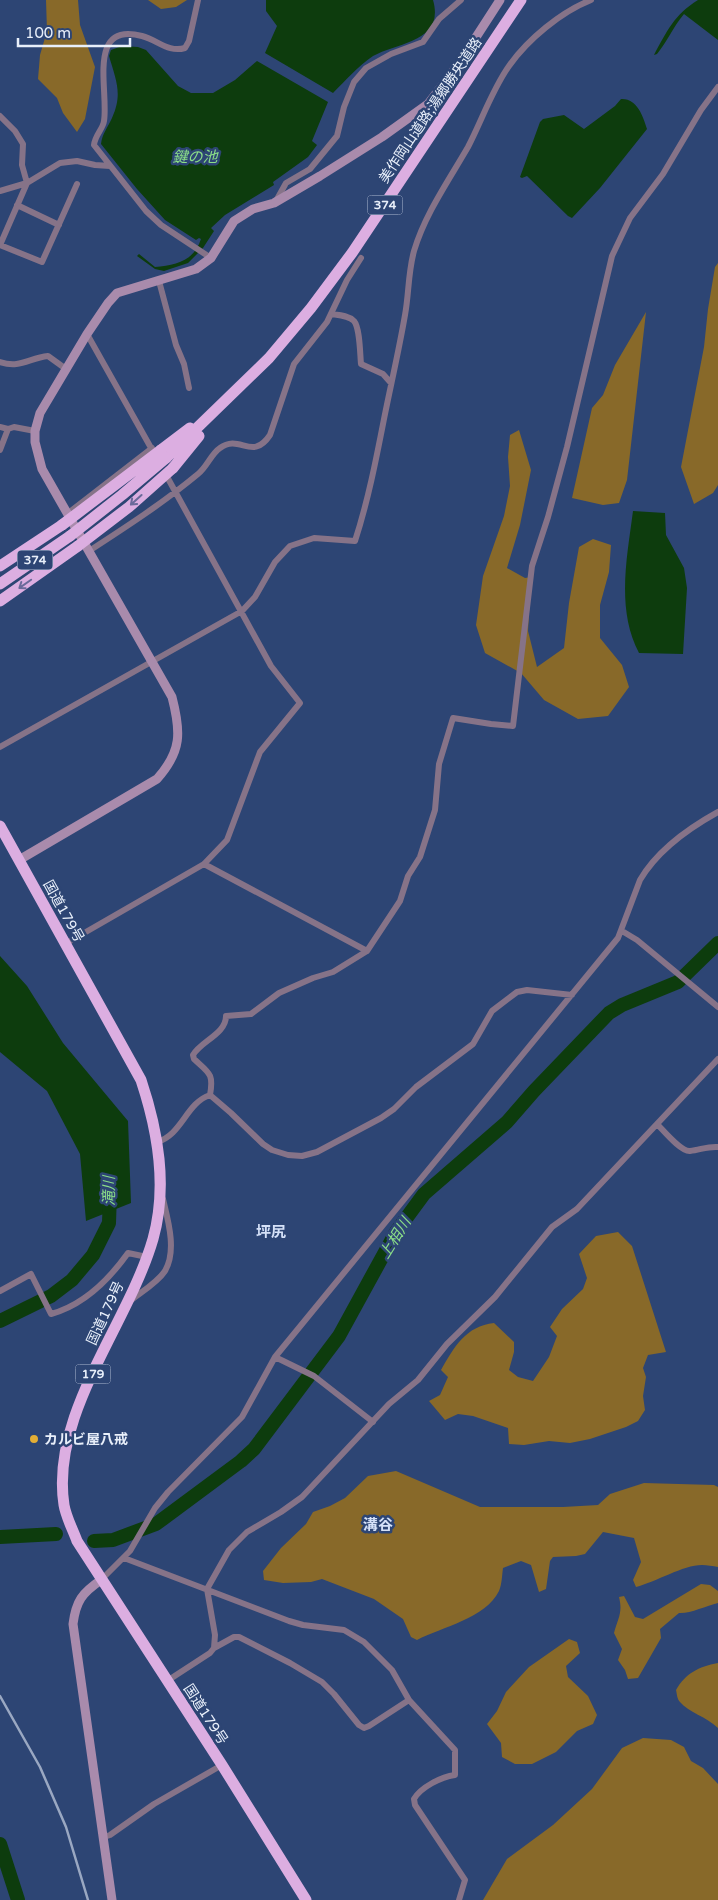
<svg xmlns="http://www.w3.org/2000/svg" width="718" height="1900" viewBox="0 0 718 1900" font-family="'Varela Round','Noto Sans JP',sans-serif">
<style>
.forest{fill:#886929}
.water{fill:#0d3c0d}
.lines{fill:none;stroke-linecap:round;stroke-linejoin:round}
.river{stroke:#0d3c0d;stroke-width:14}
.street{stroke:#867388;stroke-width:6}
.secondary{stroke:#a98bac;stroke-width:9}
.highway{stroke:#dcaee1;stroke-width:11}
.rail{stroke:#9aa8c2;stroke-width:2.5}
.highway-bridge{stroke:#dcaee1;stroke-width:11}
.oneway{stroke:#6a6a9a}
.poi-dot{fill:#e3ae35;stroke:#2d4574;stroke-width:2}
.labels{text-anchor:middle;stroke-width:5;stroke-linejoin:round;paint-order:stroke}
.shield{fill:#2d4574;stroke:#b0bcd2;stroke-width:1}
.shield-label{font-size:12px;font-weight:bold;fill:#e8effa}
.street-label{font-size:14px;fill:#e8effa;stroke:#2d4574}
.poi-label{font-size:14px;font-weight:bold;fill:#e8effa;stroke:#2d4574;text-anchor:start}
.water-label{font-size:15px;font-style:italic;fill:#8bde88;stroke:#2d4574}
.neighbourhood-label{font-size:15px;font-weight:bold;fill:#d5e1f8;stroke:#2d4574}
</style>
<rect width="100%" height="100%" fill="#2d4574"/>
<path class="forest" d="M46,0H78L80,25L95,67L85,119L77,132L63,113L57,98L38,79L40,55L47,31Z
M148,0H187L176,7L161,9Z
M718,263V485L713,493L694,504L681,467L704,347L708,309L715,267Z
M646,312L627,480L619,503L603,505L572,498L592,408L603,395L615,365Z
M519,430L531,470L520,525L507,568L525,578L531,577L528,631L537,667L564,648L569,603L579,547L593,539L611,545L609,572L600,605V638L622,665L629,687L608,716L578,719L544,700L521,673L485,653L476,625L483,576L504,516L510,486L508,457L510,435Z
M618,1232L632,1246L666,1352L648,1355L643,1368L646,1377L643,1396L645,1410L638,1421L626,1427L590,1439L570,1443L549,1441L524,1445L509,1444L508,1428L473,1416L458,1414L445,1420L429,1401L440,1395L448,1377L441,1370C454,1347 466,1326 494,1323L514,1342V1352L509,1370L518,1377L533,1381L549,1357L557,1336L550,1327L562,1309L583,1289L587,1278L579,1254L596,1236Z
M396,1471L480,1507H563L598,1505L610,1494L644,1483L714,1485L718,1487V1567C713,1566 707,1565 702,1565C683,1565 656,1582 636,1587L633,1580L641,1562L634,1538L603,1532L585,1554L576,1556L553,1557L550,1561L546,1589L539,1592L531,1565L521,1561L503,1568C502,1575 502,1584 499,1591C486,1618 442,1627 417,1640L411,1637L403,1619L374,1599L322,1579L311,1582L283,1583L264,1580L263,1571L281,1548L306,1524L313,1512L330,1506L345,1498L368,1476Z
M701,1584L710,1585L718,1591V1603C706,1606 689,1614 679,1613L660,1629L661,1638L638,1678L628,1679L625,1670L618,1660L622,1649L614,1633C618,1618 623,1613 619,1597L624,1596L635,1617L643,1619Z
M569,1639L577,1642L580,1653L566,1666L568,1677L588,1696L597,1715L593,1724L577,1731L556,1752L532,1764H515L502,1757L501,1743L487,1724L497,1711L506,1692L529,1667Z
M718,1663V1728C707,1717 688,1712 680,1702C677,1699 677,1694 676,1690C686,1673 698,1667 718,1663Z
M643,1738L671,1740L684,1747L691,1761L703,1768L718,1784V1900H483L507,1859L553,1825L592,1789L622,1748Z"/>
<path class="water" d="M266,0H433C445,42 398,42 373,56C358,66 346,80 333,93L265,53L277,26L266,11Z
M698,0H718V40L684,14C673,27 667,42 657,54L654,55C667,31 674,15 698,0Z
M122,46L138,47L146,50L178,86L191,93H213L235,80L257,61L328,102L312,141L317,145L308,157L273,182L274,185L225,215L211,228L214,231L203,248L188,263L164,271L155,269L137,256L139,254L155,267C176,265 194,261 201,239L199,238L196,240L165,220L137,189L101,144C102,134 108,127 112,118C123,94 116,80 109,56L111,50Z
M621,99C637,98 643,116 647,129L600,188L572,218L568,216L527,176L522,178L520,177L540,122L543,119L564,115L584,129L615,106Z
M633,511L665,513L666,535L684,568L687,588L683,654L639,653C616,609 627,558 633,511Z
M0,956L27,986L63,1043L128,1121L131,1203L86,1221L80,1154L47,1091L0,1052Z"/>
<g class="lines">
<path class="river" d="M0,1321L51,1296L72,1280L93,1255L109,1223L110,1192
M0,1537L56,1534
M94,1541L113,1540L156,1524L241,1461L254,1449L339,1336L396,1232L424,1194L507,1122L534,1091L609,1013L622,1005L678,982L718,943
M0,1844L18,1900"/>
<path class="street" d="M198,0L189,41L185,48C168,53 158,40 142,36C86,21 109,91 104,121C103,129 95,135 94,145L146,211L161,225L211,258
M0,116L15,131L23,144L22,165L27,183L0,245L42,262L77,184
M0,191L27,183L60,163L77,161L95,165L110,166
M276,201L286,183L310,169L337,136L344,107L354,82L366,68L391,54L423,42L439,19L461,0
M17,205L59,225
M159,281L176,345L184,364L189,388
M331,314C338,315 348,315 354,321C360,328 360,354 361,364L383,374L391,383
M87,334L155,455
M0,362C20,369 29,358 48,356L66,369
M0,427L8,429L14,427L35,431
M0,450L8,429
M67,514L152,448
M89,551C126,527 163,503 198,474C207,467 211,454 220,448C240,433 252,462 270,435L294,364L327,322L347,280L361,258
M0,747L242,611L255,597L275,562L290,546L314,538L355,541C368,501 376,460 384,419C391,384 399,350 405,315C409,293 408,273 414,251C425,214 449,180 468,147C482,120 492,90 509,66C528,39 561,12 591,0
M204,864L367,951
M622,931L637,940L718,1007
M65,944L204,864L227,840L260,752L300,703L271,666L165,473
M210,1095C214,1073 209,1073 194,1059L193,1055C201,1041 226,1034 226,1016L251,1014L279,993L313,978L333,972L367,951L400,901L408,876L420,857L435,810L439,764L453,718L491,724L513,726L532,566L548,517L567,447L612,256L630,218L663,174L701,110L718,87
M657,1124C664,1131 681,1152 690,1151C700,1150 708,1146 718,1147
M157,1142C182,1135 186,1103 210,1095L231,1113L263,1144L272,1150L288,1155L302,1156L317,1152L381,1118L394,1109L416,1087L473,1044L492,1011L517,992L527,990L572,995
M0,1291L31,1274L51,1314C84,1305 108,1281 128,1253L147,1257
M130,1301C141,1292 157,1283 165,1271C177,1251 168,1220 163,1199
M275,1357L314,1376L373,1422
M124,1558L289,1621L303,1625L344,1630L364,1642L392,1670L409,1700L455,1750V1775C441,1777 421,1787 414,1799L415,1805L465,1880L459,1900
M101,1580L130,1551L155,1508L168,1492L242,1417L275,1357L618,938L640,880C657,851 689,828 718,812
M214,1648L234,1637H239L290,1663L322,1682L334,1694L359,1725L364,1728L369,1726L409,1700
M167,1681L210,1653L214,1648L215,1635L207,1589L229,1550L247,1532L281,1512L302,1497L389,1404L418,1380L447,1344L495,1297L552,1227L577,1209L718,1059
M104,1837L110,1835L154,1804L222,1765"/>
<path class="secondary" d="M19,860L157,779C182,751 181,732 172,697L42,469L35,442V431L40,413L87,334L108,303L117,293L196,269L211,258L234,221L253,209L274,203L320,176L382,137L428,104L460,62L500,0
M101,1580C82,1593 76,1601 73,1624L112,1900"/>
<path class="highway" d="M161,450L190,428
M166,458L269,358L311,308L352,253L521,0
M173,468L199,436
M0,566L62,525
M0,584L70,536
M0,601L78,546
M0,826L141,1080C158,1131 168,1186 153,1239C128,1325 50,1414 64,1505C66,1517 73,1530 77,1541L222,1765L306,1900"/>
<path class="rail" d="M0,1696L40,1767L66,1827L88,1900"/>
<path class="highway-bridge" d="M62,525L161,450
M70,536L122,495L166,458
M78,546L129,507L173,468"/>
</g>
<defs><path id="oneway-shaft" d="M-6 0H5M1.5-3L5.5 0L1.5 3" fill="none" stroke-width="1.6" stroke-linecap="round" stroke-linejoin="round" transform="scale(1.25)"/></defs>
<g class="oneway">
<use href="#oneway-shaft" transform="translate(136 500) rotate(138)"/>
<use href="#oneway-shaft" transform="translate(25 584) rotate(145)"/>
</g>
<circle class="poi-dot" cx="34" cy="1439" r="5"/>
<g class="labels">
<g class="shield">
<rect x="367.5" y="195.5" width="35" height="19" rx="4"/>
<rect x="17.5" y="550.5" width="35" height="19" rx="4"/>
<rect x="75.5" y="1364.5" width="35" height="19" rx="4"/>
</g>
<g class="shield-label">
<text x="385" y="209">374</text>
<text x="35" y="564">374</text>
<text x="93" y="1378">179</text>
</g>
<g class="street-label">
<text transform="translate(430 110) rotate(-56)" y="5">美作岡山道路;湯郷勝央道路</text>
<text transform="translate(64 911) rotate(61)" y="5">国道179号</text>
<text transform="translate(105 1313) rotate(-65)" y="5">国道179号</text>
<text transform="translate(206 1714) rotate(57)" y="5">国道179号</text>
</g>
<g class="poi-label">
<text x="44" y="1444">カルビ屋八戒</text>
</g>
<g class="water-label">
<text x="195" y="162">鍵の池</text>
<text transform="translate(109 1191) rotate(-90)" y="5">滝川</text>
<text transform="translate(395 1238) rotate(-58)" y="5">上相川</text>
</g>
<g class="neighbourhood-label">
<text x="271" y="1237">坪尻</text>
<text x="378" y="1530">溝谷</text>
</g>
</g>
<path d="M18 38v8h112v-8" fill="none" stroke="#e8effa" stroke-width="2.5"/>
<text x="25" y="38" font-size="15" fill="#e8effa" stroke="#2d4574" stroke-width="4" paint-order="stroke">100 m</text>
</svg>
